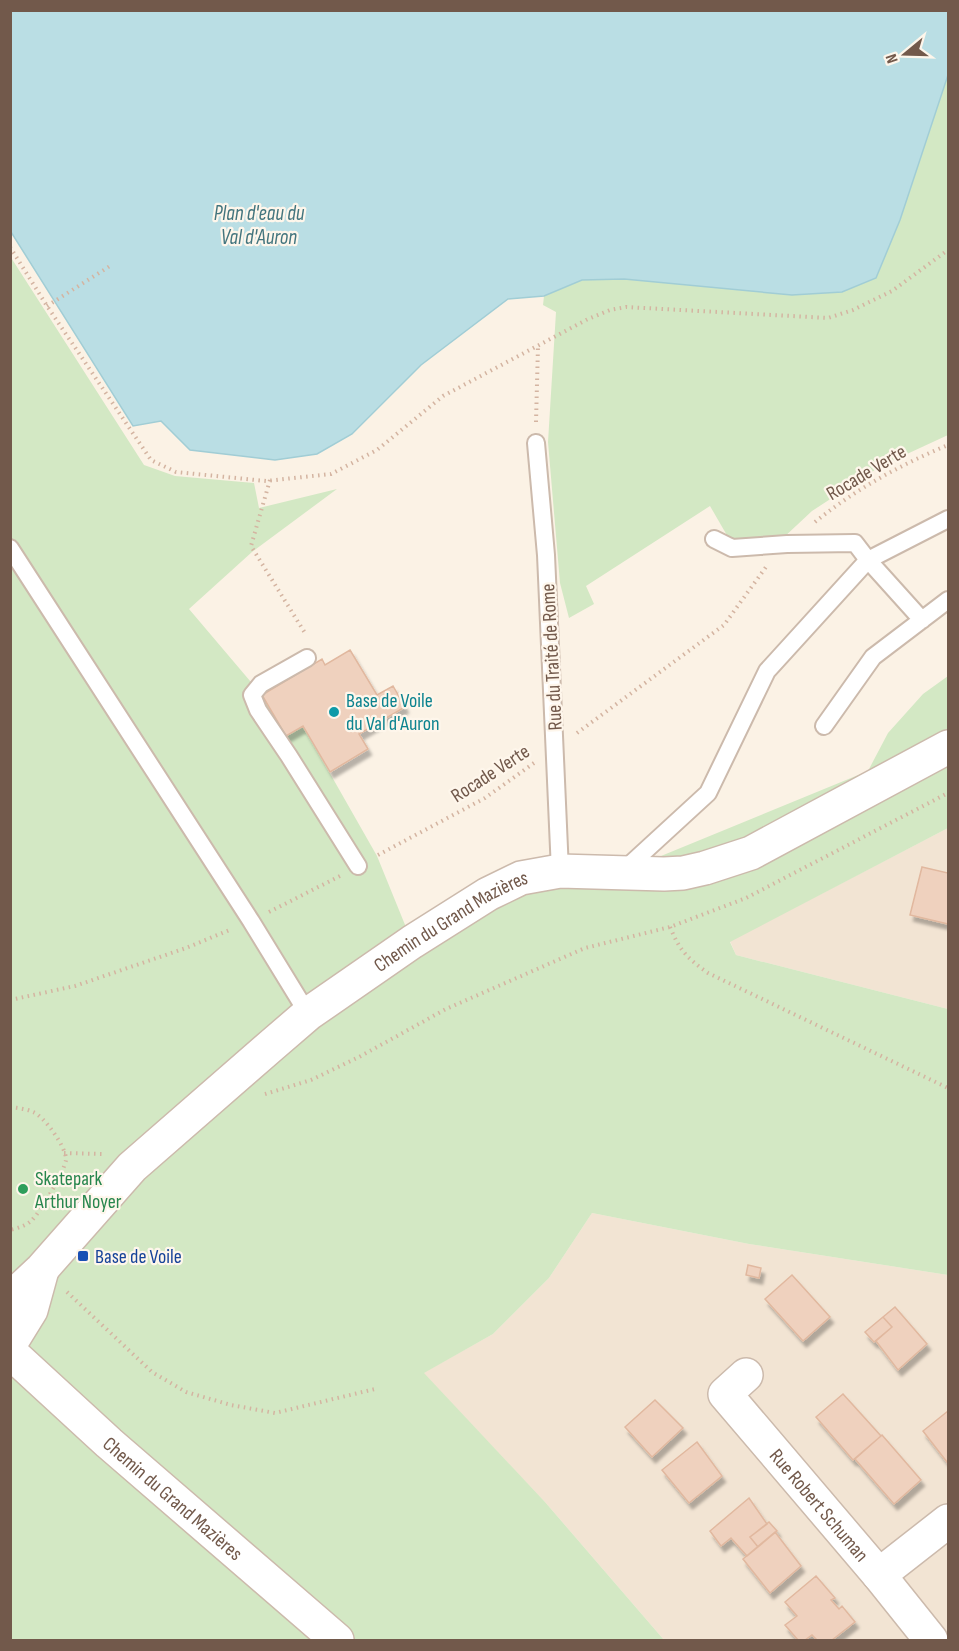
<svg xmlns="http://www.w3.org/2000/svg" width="959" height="1651" viewBox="0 0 959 1651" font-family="'Sofia Sans Condensed',sans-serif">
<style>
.residential{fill:#f2e4d3}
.green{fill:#d3e8c4}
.water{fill:#badee4;stroke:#a1cdd5;stroke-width:1.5}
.building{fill:#efd1be;stroke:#e1b89f;stroke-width:1.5;filter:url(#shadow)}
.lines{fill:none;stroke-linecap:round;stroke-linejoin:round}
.service-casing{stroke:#ccbaac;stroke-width:20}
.minor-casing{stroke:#ccbaac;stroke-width:36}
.path{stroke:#d4b4a1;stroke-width:4;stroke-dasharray:1.5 4.5;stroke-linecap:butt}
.service{stroke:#fff;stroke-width:16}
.minor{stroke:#fff;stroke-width:33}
.culture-dot{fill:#0f9aa8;stroke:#fef6eb;stroke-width:2}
.leisure-dot{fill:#2e9e5b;stroke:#fef6eb;stroke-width:2}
.transit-dot{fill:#1a4fb4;stroke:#fef6eb;stroke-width:2}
.labels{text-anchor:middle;stroke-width:4.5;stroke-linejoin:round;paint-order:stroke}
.street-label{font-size:20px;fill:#72594b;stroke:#fef6eb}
.culture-label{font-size:20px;fill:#0d838f;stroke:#fef6eb;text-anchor:start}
.leisure-label{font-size:20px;fill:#27864d;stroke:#fef6eb;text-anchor:start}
.transit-label{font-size:20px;fill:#164399;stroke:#fef6eb;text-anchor:start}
.water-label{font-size:21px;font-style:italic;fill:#43757e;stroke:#fef6eb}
</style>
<defs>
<filter id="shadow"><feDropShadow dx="3.5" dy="6" stdDeviation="1.5" flood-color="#0004"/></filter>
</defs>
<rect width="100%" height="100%" fill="#fbf2e5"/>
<path class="residential" d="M948,828V1009L736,955L730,941Z
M592,1213L749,1244L948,1275V1640H664L545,1502L423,1373L493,1334L549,1278Z"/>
<path class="green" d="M948,75V435L881,466L812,511L782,539L732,544L710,506L586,586L594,604L569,618L560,583L548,442L556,312L543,305L544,296L582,280L876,278L900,220Z
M10,256L144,465L175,476L254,483L259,508L337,489L252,552L189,609L262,695L303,726L377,856L412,942L488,894L622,872L868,771L888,733L923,694L948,676V828L730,942L736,955L948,1009V1275L749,1244L592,1213L549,1278L493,1334L424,1373L545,1502L664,1640H11Z"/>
<path class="water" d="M11,10L948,11V75L900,220L876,278L842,292L792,295L624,279L582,280L544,296L508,299L421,365L352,434L317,454L275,460L190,450L161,421L133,426L11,232Z"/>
<path class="building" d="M350,650L377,695L393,686L405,707L359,734L368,749L330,772L303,726L286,736L262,695L322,659L325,665Z
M922,867L948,873V924L910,915Z
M748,1265L761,1268L759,1278L746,1275Z
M792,1275L830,1317L803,1341L765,1299Z
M895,1307L927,1344L898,1370L876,1341L892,1327L883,1317Z
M883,1317L892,1327L874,1342L865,1332Z
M843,1394L881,1436L853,1460L816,1417Z
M655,1400L683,1428L652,1457L625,1427Z
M948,1411V1460L947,1462L923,1431Z
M882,1435L921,1480L894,1504L855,1459Z
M697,1442L722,1476L689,1503L662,1470Z
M749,1498L767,1524L750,1537L758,1547L747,1556L731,1538L721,1546L710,1531Z
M769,1522L777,1531L758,1547L750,1537Z
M775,1532L801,1566L770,1593L743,1559Z
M816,1576L835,1598L831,1600L839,1609L842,1606L855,1622L832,1640H817L812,1635L805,1640H798L785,1625L797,1616L785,1602Z"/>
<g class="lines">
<defs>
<path id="service" d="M536,443L546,555L560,871
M714,539L732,548L787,544L855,543L868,560L922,620
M10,548L251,921L308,1014
M307,658L261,684L252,695L258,710L289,756L358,866
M824,726L873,657L948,600
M623,871L708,793L767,671L868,560L948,519"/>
<g id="minor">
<path id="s1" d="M10,1299L42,1269L132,1167L272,1045L308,1014L412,942L488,894L521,878L560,871L664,874L683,873L705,868L751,853L948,747"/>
<path d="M10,1344L31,1310L42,1270"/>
<path id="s2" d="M10,1352L109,1443L337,1640"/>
<path id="s3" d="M746,1375L725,1394L879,1575L931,1640"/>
<path d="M879,1575L948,1521"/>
</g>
</defs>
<use href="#service" class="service-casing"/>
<use href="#minor" class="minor-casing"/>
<path class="path" d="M10,247L47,306L151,460L176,472L266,481L331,474L377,450L443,396L588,319L610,310L626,307L828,318L853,310L892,291L948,250
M47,306L110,266
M536,422L538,346
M270,480L251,546L305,633V636
M815,522C856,489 900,465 948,445
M577,733L724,625L766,567
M378,855L485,798L534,763
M269,912L340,876
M670,927C680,951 687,958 708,973L948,1088
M10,1000L75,986L186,948L232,929
M265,1094L311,1080L359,1057L446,1009L585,948L670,927L746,898L948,793
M10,1107C18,1108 27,1109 33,1112C44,1116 67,1148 66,1160C64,1172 40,1213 31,1221C25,1226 18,1228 10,1230
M64,1153L102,1154
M67,1292L152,1372L186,1392L231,1405L275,1413L375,1389"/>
<use href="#service" class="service"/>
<use href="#minor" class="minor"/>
</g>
<circle class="culture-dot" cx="334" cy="712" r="6"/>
<circle class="leisure-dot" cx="23" cy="1189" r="6"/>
<rect class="transit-dot" x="77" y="1250" width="12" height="12" rx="3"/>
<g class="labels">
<g class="street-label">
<text transform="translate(866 472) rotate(-31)" y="7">Rocade Verte</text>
<text transform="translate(551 657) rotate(-93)" y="7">Rue du Traité de Rome</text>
<text transform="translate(490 773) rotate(-33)" y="7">Rocade Verte</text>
<text dy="7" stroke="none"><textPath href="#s1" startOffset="584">Chemin du Grand Mazières</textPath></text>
<text dy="7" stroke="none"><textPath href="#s2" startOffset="219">Chemin du Grand Mazières</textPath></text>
<text dy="7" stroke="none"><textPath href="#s3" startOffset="174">Rue Robert Schuman</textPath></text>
</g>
<g class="culture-label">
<text x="346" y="707">Base de Voile<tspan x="346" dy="23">du Val d'Auron</tspan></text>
</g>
<g class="leisure-label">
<text x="35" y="1185">Skatepark<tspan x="35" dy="23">Arthur Noyer</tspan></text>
</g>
<g class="transit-label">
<text x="95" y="1263">Base de Voile</text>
</g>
<g class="water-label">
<text x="259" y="220">Plan d'eau du<tspan x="259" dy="24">Val d'Auron</tspan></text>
</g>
</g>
<rect width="959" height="1651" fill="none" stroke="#72594b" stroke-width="24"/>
<g transform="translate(905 54) rotate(251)" stroke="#fef6eb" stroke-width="4.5" paint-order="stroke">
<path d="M0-4.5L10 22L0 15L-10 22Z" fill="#72594b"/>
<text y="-9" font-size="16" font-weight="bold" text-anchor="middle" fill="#72594b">N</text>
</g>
</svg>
